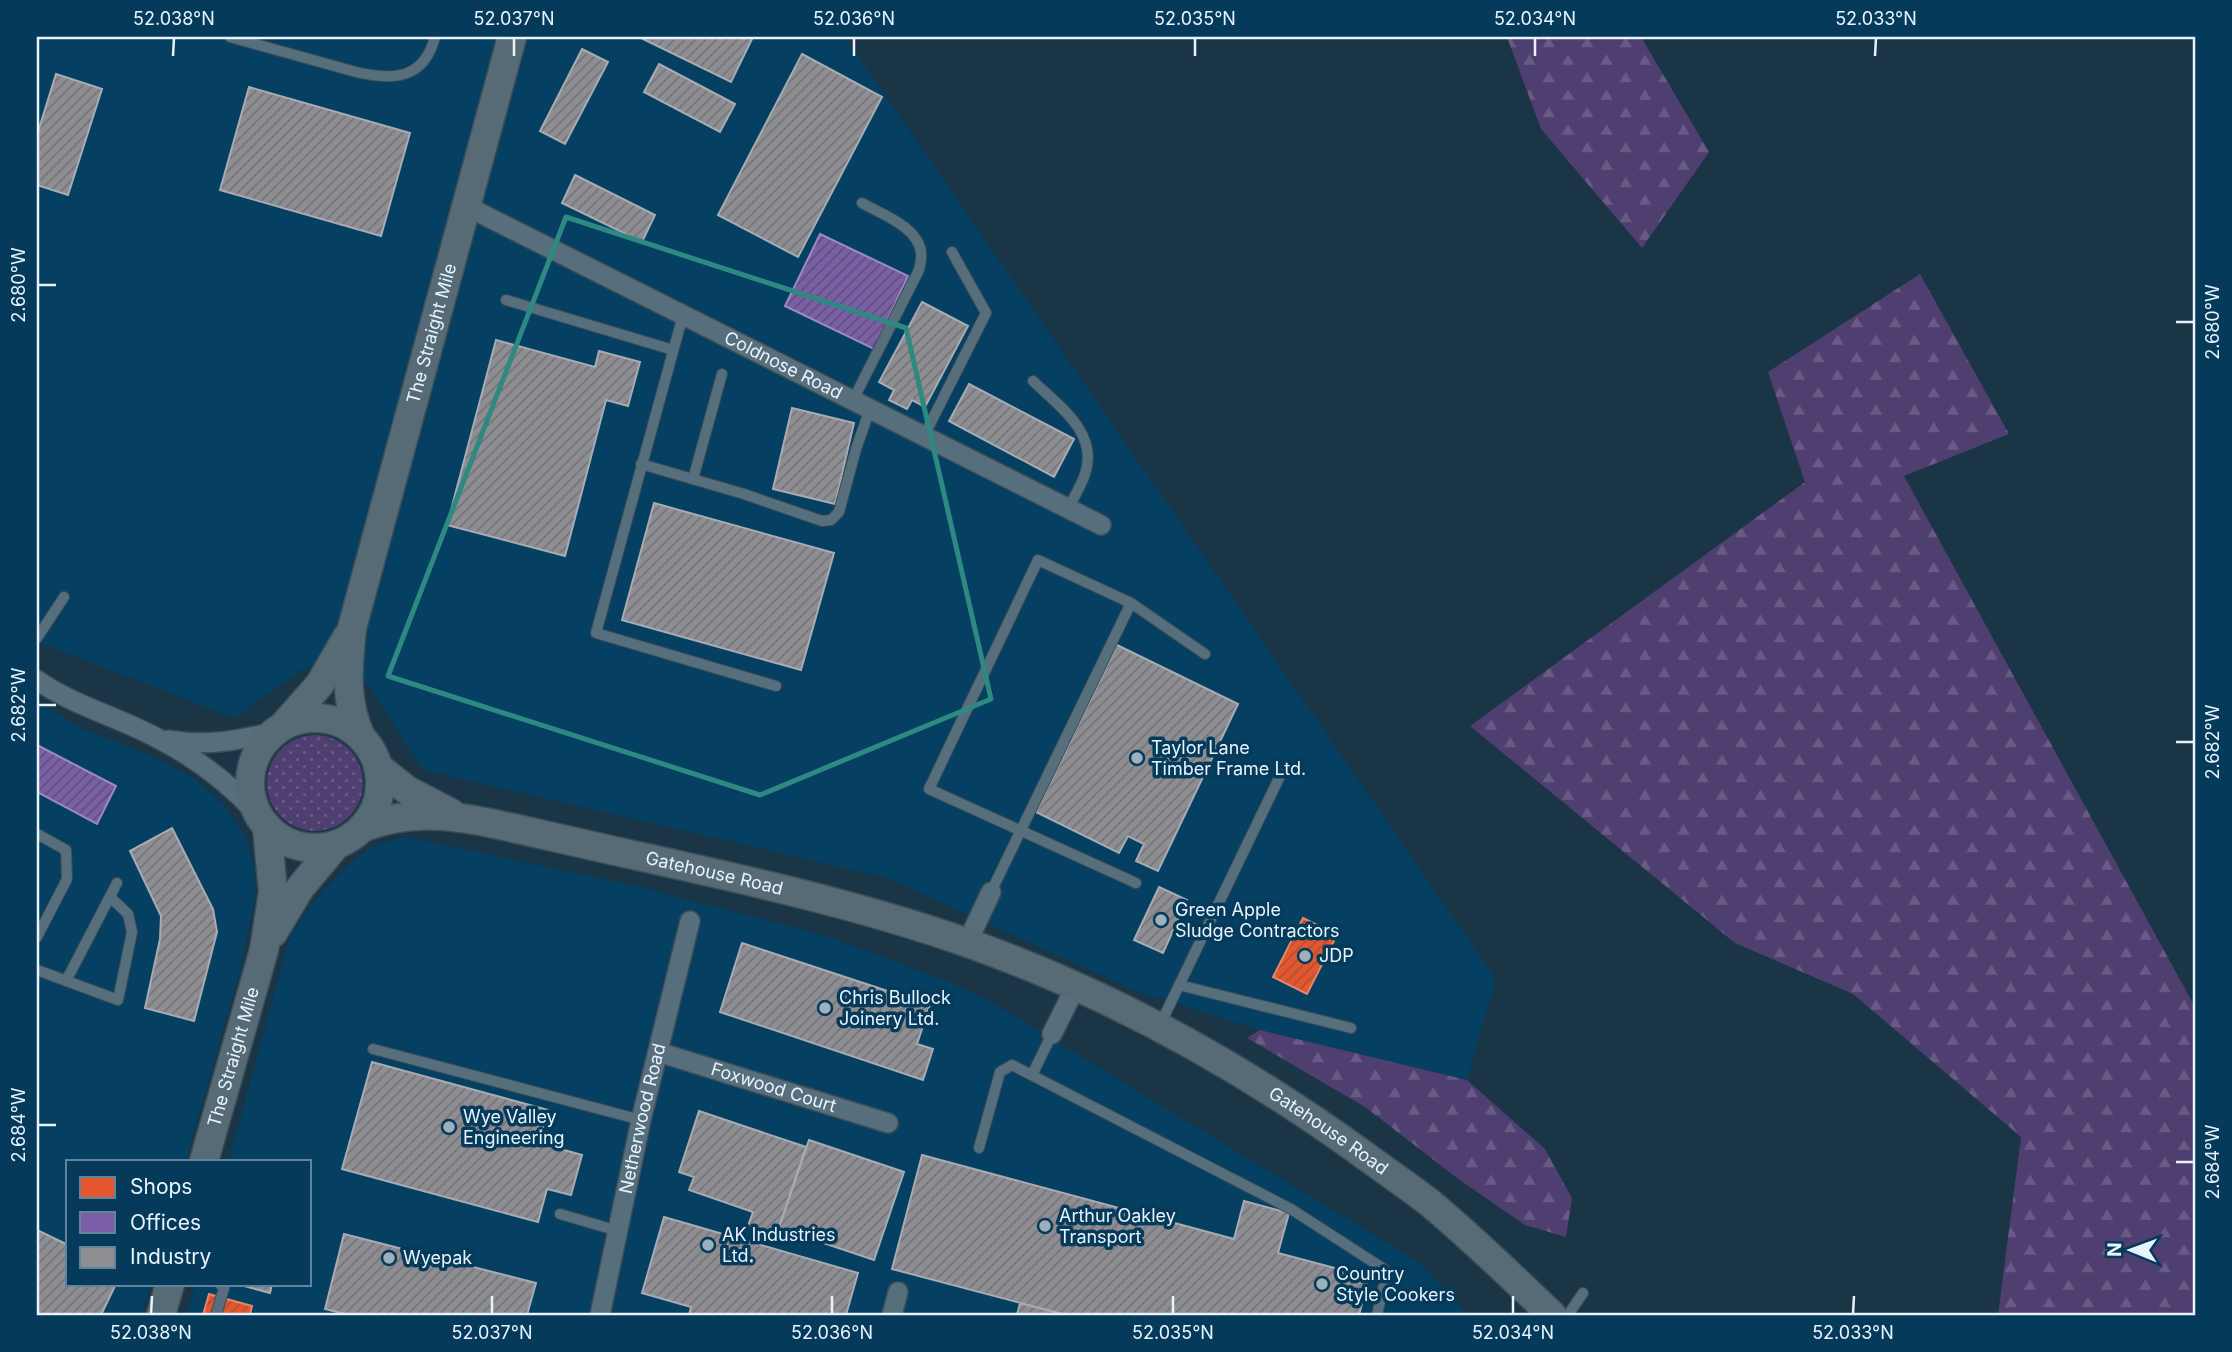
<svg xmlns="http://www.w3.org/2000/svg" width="2232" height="1352" viewBox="0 0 2232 1352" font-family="Inter,sans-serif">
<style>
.built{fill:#053f61}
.grass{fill:url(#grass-dots)}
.forest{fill:url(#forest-firs)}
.shops{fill:url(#shops-hatch);stroke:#e5866c;stroke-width:2}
.offices{fill:url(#offices-hatch);stroke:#9b8bc1;stroke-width:2}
.industry{fill:url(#industry-hatch);stroke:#a8acb2;stroke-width:2}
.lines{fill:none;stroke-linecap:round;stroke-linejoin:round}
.lane-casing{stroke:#3b4d57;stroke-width:12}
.street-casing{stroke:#3b4d57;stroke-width:22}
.secondary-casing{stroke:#3b4d57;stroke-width:31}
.lane{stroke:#576e7d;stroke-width:10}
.street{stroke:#576e7d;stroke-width:19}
.secondary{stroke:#566b75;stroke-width:28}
.marked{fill:none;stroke:#2f8983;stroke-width:5;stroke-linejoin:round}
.ticks{fill:none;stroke:#e7f3fd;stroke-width:2.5}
.poi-dot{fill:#9fb0bd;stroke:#053a5a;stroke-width:2.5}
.labels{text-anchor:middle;stroke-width:7;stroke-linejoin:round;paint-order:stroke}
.street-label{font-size:18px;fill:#e7f3fd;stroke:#053a5a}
.poi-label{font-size:18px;fill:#e7f3fd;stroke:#053a5a;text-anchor:start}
.neatline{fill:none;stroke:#e7f3fd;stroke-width:2.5}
.ticks-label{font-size:18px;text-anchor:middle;fill:#e7f3fd}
</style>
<defs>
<pattern id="grass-dots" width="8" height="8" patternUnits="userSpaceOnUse" patternTransform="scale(1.75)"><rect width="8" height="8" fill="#4f3e70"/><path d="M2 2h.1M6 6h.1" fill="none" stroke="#685a85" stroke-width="1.8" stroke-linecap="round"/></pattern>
<pattern id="forest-firs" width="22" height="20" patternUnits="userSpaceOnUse" patternTransform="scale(1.75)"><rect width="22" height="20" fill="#4f3e70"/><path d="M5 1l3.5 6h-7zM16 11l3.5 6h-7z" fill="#685a85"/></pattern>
<pattern id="shops-hatch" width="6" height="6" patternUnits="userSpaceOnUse" patternTransform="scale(1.75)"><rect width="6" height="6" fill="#e4572e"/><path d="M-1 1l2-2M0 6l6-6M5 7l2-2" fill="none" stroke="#ac5238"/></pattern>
<pattern id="offices-hatch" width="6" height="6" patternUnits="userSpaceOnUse" patternTransform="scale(1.75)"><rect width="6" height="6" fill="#7b5ea7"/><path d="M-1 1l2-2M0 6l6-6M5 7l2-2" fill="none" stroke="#5d5275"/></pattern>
<pattern id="industry-hatch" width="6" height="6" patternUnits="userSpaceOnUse" patternTransform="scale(1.75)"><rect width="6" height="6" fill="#8d8d92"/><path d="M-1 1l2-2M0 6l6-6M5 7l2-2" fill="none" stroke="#74757a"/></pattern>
</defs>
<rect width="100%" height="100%" fill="#193546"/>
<path class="built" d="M37,37H845L1496,979L1467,1080L1260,1030L1141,993L887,878L423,770L368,685L304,668L235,718L37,642Z
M37,700L76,726L152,756L195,779L224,805L246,838L255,870V899L240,970L186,1161H68V1284H151L142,1315H37Z
M406,837L637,886L827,936L940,978L988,1000L1420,1263L1469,1315H187L195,1284H310V1161H229L291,932L324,889L360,855L384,842Z"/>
<path class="grass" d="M267 783a48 48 0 1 1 96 0a48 48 0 1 1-96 0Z"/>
<path class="forest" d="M1507,37H1641L1709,152L1642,248L1541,129Z
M1920,274L2009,434L1904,476L2195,1007V1315H1998L2021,1137L1853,994L1735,943L1470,726L1805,482L1768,372Z
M1260,1030L1467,1080L1545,1149L1572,1198L1566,1237L1525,1225L1461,1181L1365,1107L1247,1038Z"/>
<path class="shops" d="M1303,918L1337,935L1307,994L1273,977Z
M209,1294L252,1306L250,1315H203Z"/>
<path class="offices" d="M820,234L908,276L874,349L785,306Z
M37,745L116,786L97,824L37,792Z"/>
<path class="industry" d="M639,37H753L731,82Z
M582,49L608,62L565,144L540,131Z
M802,54L882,97L798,257L718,215Z
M659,64L735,104L720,132L644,92Z
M56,74L102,89L68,195L37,185V135Z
M249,87L410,133L381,236L220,190Z
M575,175L655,215L642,242L562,203Z
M922,302L968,326L925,407L912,400L907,409L889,400L894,390L879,382Z
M496,340L595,367L599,351L640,362L628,406L606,400L565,556L447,525Z
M969,384L1074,439L1054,477L949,421Z
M792,408L854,423L835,504L773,489Z
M654,503L834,553L801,670L622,620Z
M1117,645L1238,704L1158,871L1136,861L1144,844L1128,836L1119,853L1036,812Z
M172,828L213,909L217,932L194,1021L145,1008L160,939L161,916L130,851Z
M1159,887L1187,900L1163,953L1134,940Z
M742,943L930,1005L917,1044L933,1049L923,1080L720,1012Z
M372,1062L548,1110L539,1143L582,1155L571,1195L547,1189L538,1222L342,1169Z
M699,1111L806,1147L776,1236L748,1226L753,1212L689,1190L694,1177L679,1172Z
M809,1140L904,1172L874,1260L779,1228Z
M922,1155L1234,1239L1244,1201L1289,1213L1278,1253L1369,1277L1359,1315H1066L892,1269Z
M664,1217L858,1273L846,1315H689L691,1307L642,1293Z
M37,1230L68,1245V1284H116L101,1315H37Z
M344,1234L536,1283L527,1315H349L325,1309Z
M237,1284H272L270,1293Z
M1020,1303L1066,1315H1017Z"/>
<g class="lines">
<defs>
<path id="lane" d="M230,37L356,72C394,81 424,79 435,37
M506,300L673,350
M683,315L596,633L776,686
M1033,381C1059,406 1099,433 1085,474C1081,486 1074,497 1068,509
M853,400L919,270C920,265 922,258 921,253C919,227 881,214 862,203
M924,436L986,313L952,252
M641,464L744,494L822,521L831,520L839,512L856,449L870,409
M693,479L722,374
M37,638L64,597
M37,834L66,850L67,879L37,937
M1136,883L929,789L1038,560L1131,603L1205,654
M991,892L1131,603
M37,970L118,1000L132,932L128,914L110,897
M66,981L117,883
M1179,985L1351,1028
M1159,1027L1281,774
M373,1049L641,1120
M1032,1075L1052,1034
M979,1148L1000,1072L1012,1065L1291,1209L1387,1271L1377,1315
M560,1214L618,1231
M216,1315L224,1288L220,1284
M1568,1315L1583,1293"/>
<g id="street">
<path id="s1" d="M466,206L1101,525"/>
<path d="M37,680C74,706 119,717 159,739C196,758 229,783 257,814"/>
<path d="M169,740C206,747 239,740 275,732"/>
<path d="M967,943L991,892"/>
<path d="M1052,1034L1075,988"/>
<path id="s2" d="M658,1052L888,1123"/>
<path id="s3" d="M600,1315L641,1120L690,921"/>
<path d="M892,1315L898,1292"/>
</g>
<g id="secondary">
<circle cx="315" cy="783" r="65"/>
<path d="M284,725L320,684L347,637"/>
<path id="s4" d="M361,737C344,701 348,666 352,628L512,37"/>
<path d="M378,767L407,790L451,813"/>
<path id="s5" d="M362,828C416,806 463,817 518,829C550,836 583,844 615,851C733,877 854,903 968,943C1112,994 1248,1070 1371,1160C1390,1174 1411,1188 1430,1203C1472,1238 1512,1277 1552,1315"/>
<path d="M273,933L300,888L336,845"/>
<path id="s6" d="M204,1161L264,950L273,892L267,827"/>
<path d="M161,1315L170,1284"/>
</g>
</defs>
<use href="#lane" class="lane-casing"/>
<use href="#street" class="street-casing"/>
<use href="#secondary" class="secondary-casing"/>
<use href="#lane" class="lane"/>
<use href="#street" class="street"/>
<use href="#secondary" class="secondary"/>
</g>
<path class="marked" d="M566,217L906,328L991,699L760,795L388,676Z"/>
<path class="ticks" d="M173,56L174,38M514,56V38M854,56V38M1195,56V38M1535,56V38M1875,56L1876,38M38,285H56M2176,322H2194M38,705H56M2176,742H2194M38,1125H56M2176,1162H2194M151,1314L152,1296M492,1314V1296M832,1314V1296M1173,1314V1296M1513,1314V1296M1853,1314L1854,1296"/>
<g class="poi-dot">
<circle cx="1137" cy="758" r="7"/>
<circle cx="1161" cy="920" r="7"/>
<circle cx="1305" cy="956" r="7"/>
<circle cx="825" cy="1008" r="7"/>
<circle cx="449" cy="1127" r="7"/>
<circle cx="1045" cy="1226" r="7"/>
<circle cx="708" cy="1245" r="7"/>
<circle cx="389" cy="1258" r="7"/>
<circle cx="1322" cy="1284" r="7"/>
</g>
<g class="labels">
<g class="street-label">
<text dy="6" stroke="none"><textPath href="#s4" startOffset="416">The Straight Mile</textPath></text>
<text dy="6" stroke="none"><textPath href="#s1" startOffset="355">Coldnose Road</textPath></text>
<text dy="6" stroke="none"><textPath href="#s5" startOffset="360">Gatehouse Road</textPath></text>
<text dy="6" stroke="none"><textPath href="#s6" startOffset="108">The Straight Mile</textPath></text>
<text dy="6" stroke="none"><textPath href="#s2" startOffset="121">Foxwood Court</textPath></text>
<text dy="6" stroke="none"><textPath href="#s3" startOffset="201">Netherwood Road</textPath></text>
<text dy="6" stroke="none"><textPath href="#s5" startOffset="1031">Gatehouse Road</textPath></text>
</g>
<g class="poi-label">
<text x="1151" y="754">Taylor Lane<tspan x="1151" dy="21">Timber Frame Ltd.</tspan></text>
<text x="1175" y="916">Green Apple<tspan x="1175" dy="21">Sludge Contractors</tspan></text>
<text x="1319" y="962">JDP</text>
<text x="839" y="1004">Chris Bullock<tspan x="839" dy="21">Joinery Ltd.</tspan></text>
<text x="463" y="1123">Wye Valley<tspan x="463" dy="21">Engineering</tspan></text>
<text x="1059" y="1222">Arthur Oakley<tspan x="1059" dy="21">Transport</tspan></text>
<text x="722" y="1241">AK Industries<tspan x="722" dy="21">Ltd.</tspan></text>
<text x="403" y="1264">Wyepak</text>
<text x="1336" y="1280">Country<tspan x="1336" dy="21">Style Cookers</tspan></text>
</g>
</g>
<rect width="2232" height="1352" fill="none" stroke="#053a5a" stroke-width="77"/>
<rect x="66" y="1160" width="245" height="126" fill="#053a5a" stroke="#5f849b" stroke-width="2"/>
<rect x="80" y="1177" width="35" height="21" fill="#e4572e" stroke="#5f849b" stroke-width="2"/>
<text x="130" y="1194" font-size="21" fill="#e7f3fd">Shops</text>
<rect x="80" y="1212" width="35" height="21" fill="#7b5ea7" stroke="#5f849b" stroke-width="2"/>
<text x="130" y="1230" font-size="21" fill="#e7f3fd">Offices</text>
<rect x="80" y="1247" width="35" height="21" fill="#8d8d92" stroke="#5f849b" stroke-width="2"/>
<text x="130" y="1264" font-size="21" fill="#e7f3fd">Industry</text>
<g transform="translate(2131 1250) rotate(271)" stroke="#053a5a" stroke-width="5" paint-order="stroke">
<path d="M0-5L12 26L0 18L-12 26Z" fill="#e7f3fd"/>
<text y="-10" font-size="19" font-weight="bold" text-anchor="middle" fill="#e7f3fd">N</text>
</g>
<rect x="38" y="38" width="2156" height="1276" class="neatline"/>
<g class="ticks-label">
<text x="174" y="25">52.038°N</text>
<text x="514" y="25">52.037°N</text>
<text x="854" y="25">52.036°N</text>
<text x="1195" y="25">52.035°N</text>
<text x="1535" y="25">52.034°N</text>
<text x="1876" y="25">52.033°N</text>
<text transform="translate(19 285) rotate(-90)" y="6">2.680°W</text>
<text transform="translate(2213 322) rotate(-90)" y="6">2.680°W</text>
<text transform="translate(19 705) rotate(-90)" y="6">2.682°W</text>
<text transform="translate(2213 742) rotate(-90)" y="6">2.682°W</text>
<text transform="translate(19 1125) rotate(-90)" y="6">2.684°W</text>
<text transform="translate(2213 1162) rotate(-90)" y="6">2.684°W</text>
<text x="151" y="1339">52.038°N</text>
<text x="492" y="1339">52.037°N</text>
<text x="832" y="1339">52.036°N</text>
<text x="1173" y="1339">52.035°N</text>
<text x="1513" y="1339">52.034°N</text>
<text x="1853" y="1339">52.033°N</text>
</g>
</svg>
